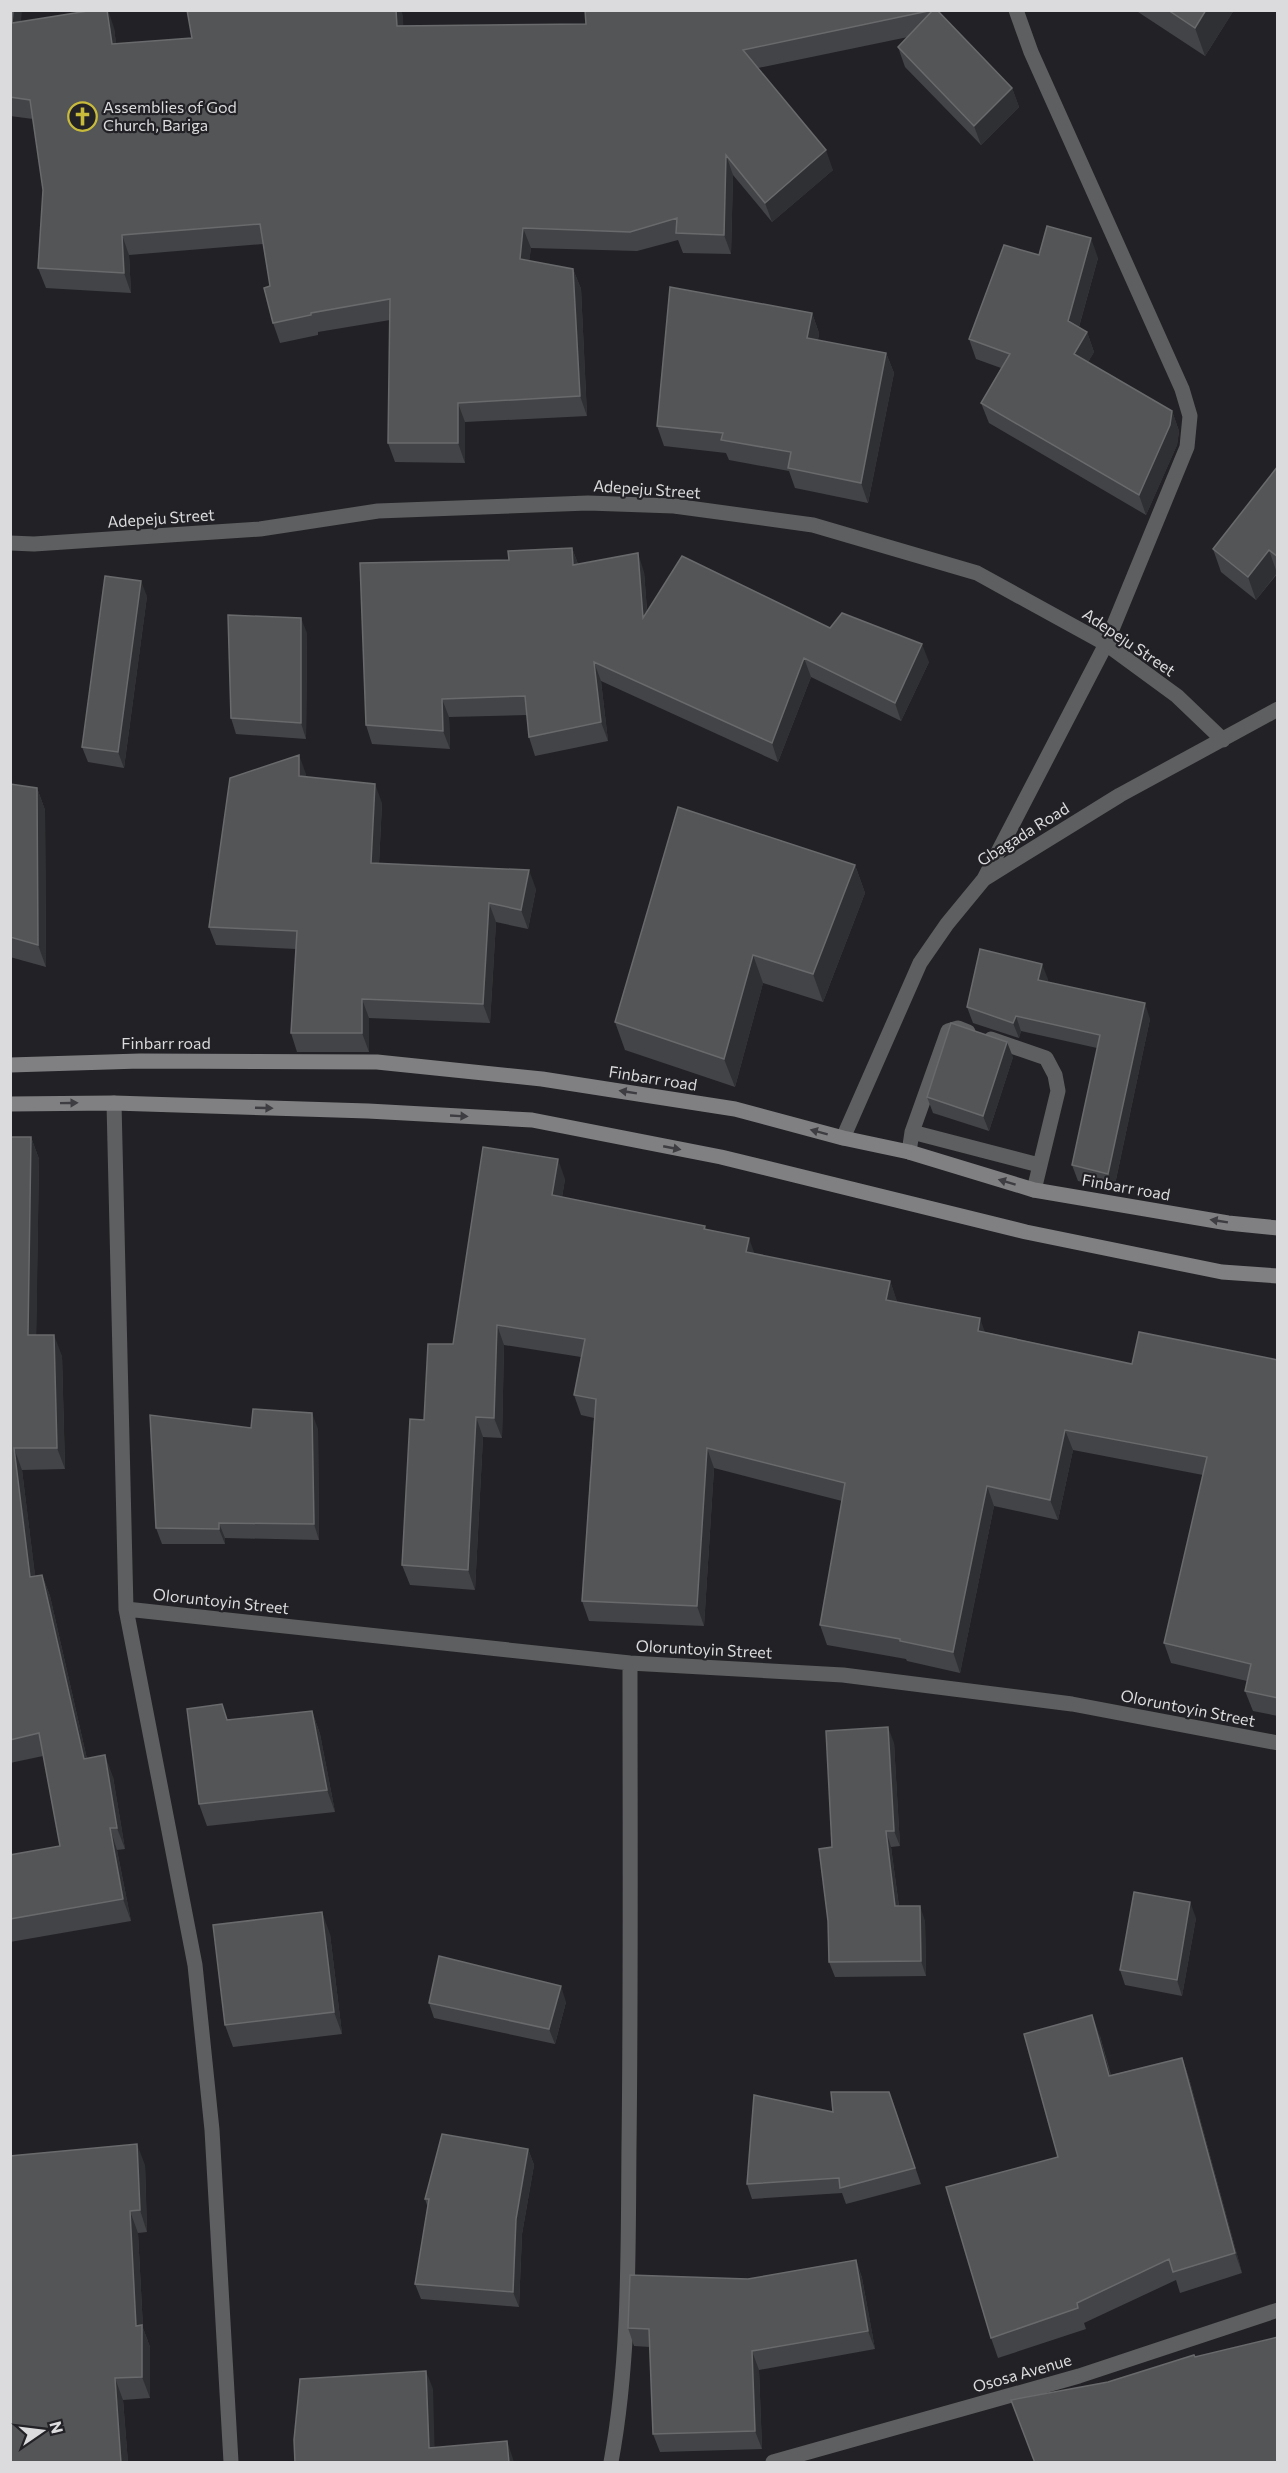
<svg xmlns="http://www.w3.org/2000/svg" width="1288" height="2473" viewBox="0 0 1288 2473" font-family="Commissioner,sans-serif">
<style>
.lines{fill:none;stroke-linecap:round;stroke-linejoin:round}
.service{stroke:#5e5f60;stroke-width:15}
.minor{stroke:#5e5f60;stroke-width:15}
.secondary{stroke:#808083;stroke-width:15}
.wall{fill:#434447}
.shaded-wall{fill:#2f3033}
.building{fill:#545557;stroke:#696a6c;stroke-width:1.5}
.oneway{fill:#3e3e42}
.labels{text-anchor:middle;stroke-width:4.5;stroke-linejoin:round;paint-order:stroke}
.poi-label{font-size:16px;fill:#dbdbdd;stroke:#222226;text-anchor:start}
.street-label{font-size:16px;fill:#dbdbdd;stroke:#222226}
</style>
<rect width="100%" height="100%" fill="#222226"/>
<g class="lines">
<path class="service" d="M1016,10L1031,52L1182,389L1190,416L1187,447L1106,644
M991,1039L1046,1058L1055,1075L1058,1091L1034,1190
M912,1132L1039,1165
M909,1152L912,1132L948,1031L958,1028L968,1032"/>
<path class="minor" d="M10,543L34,544L260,529L378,511L588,503L674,506L813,525L977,573L1106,644L1177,696L1223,740
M984,879L1106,644
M114,1103L126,1609L195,1965L212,2130L231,2462
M843,1138L920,963L947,924L984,879L1120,795L1278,709
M126,1609L630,1663L843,1675L1072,1704L1278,1743
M611,2462C630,2359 628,2251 629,2145C631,1984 630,1824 630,1663
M773,2462L1079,2376L1278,2310"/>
<path class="secondary" d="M10,1065L140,1061L377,1062L542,1079L735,1109L843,1138L909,1152L1034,1190L1228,1223L1278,1228
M10,1104L114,1103L368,1111L532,1120L721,1157L1026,1232L1222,1272L1278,1276"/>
</g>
<path class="wall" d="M10,10L21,21L114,28L116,44L192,38L403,16V26L586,24L937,10L1012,88L1019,107L981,145L905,67L898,47L908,37L758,68L833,170L772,222L733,175L731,254L683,253L678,240L637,251L531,248L529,261L573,269L581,289L587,416L465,422V463L395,462L388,443L390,320L318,332V335L280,343L273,323L270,286L263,244L129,255L131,293L46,288L38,268L43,190L33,119L10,116Z
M1135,10H1234L1205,56Z
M1039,255L1098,258L1079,327L1087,332L1094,352L1088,362L1172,411L1179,431L1177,445L1146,515L989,423L981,403L1001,368L976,359L969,339Z
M812,313L819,333L818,340L886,353L894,373L868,503L795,488L789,471L729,460L726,453L664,446L657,426Z
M1278,466V573L1256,600L1221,572L1213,549Z
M572,548L578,564L644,572L647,610L830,628L929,662L901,721L811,677L778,762L601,681L608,741L535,756L529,737L527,715L449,717L450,749L372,744L366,725L509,560Z
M147,596L124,768L88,762L82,747Z
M307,633L306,739L236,734L231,718Z
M306,774V777L382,803L379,864L536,889L528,929L496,922L490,1023L369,1018V1052H297L291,1033L296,949L216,945L209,927Z
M10,784L37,788L45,810L46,967L10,957Z
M855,865L865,893L823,1002L763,983L735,1087L625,1050L615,1022Z
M1048,979L1047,982L1150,1019L1114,1189L1078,1181L1072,1165L1097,1048L1021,1031L1019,1038L973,1023L967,1007Z
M1013,1057L989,1131L933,1113L927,1097Z
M10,1137H31L39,1159L36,1335L62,1356L65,1469L22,1470L35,1576L42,1575L50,1596L87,1759L113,1777L125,1849L117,1850L131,1921L10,1942V1855L60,1846L43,1756L10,1763Z
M565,1179L562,1197L705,1226L706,1230L755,1254L890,1281L897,1302L985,1332L1132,1364L1278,1360V1716L1253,1711L1245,1691L1247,1681L1171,1663L1164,1643L1203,1475L1073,1450L1058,1520L994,1506L960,1673L907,1661L906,1659L827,1645L820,1625L842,1501L714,1468L704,1626L589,1621L582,1601L594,1418L581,1415L574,1395L581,1357L504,1345L502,1438L483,1437L475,1590L410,1585L402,1565L424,1420L453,1344Z
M251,1428L318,1429L319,1540L225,1538V1544H162L156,1528Z
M312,1711L320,1734L335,1812L207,1826L199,1804L228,1720Z
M894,1743L900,1846L891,1847L899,1906L925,1921L926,1976L835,1977L829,1962L832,1847Z
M1196,1918L1182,1996L1125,1985L1120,1970Z
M330,1934L342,2034L233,2047L225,2025Z
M566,2002L555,2044L434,2018L429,2003Z
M1100,2036L1111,2075L1182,2058L1189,2078L1242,2273L1180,2293L1176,2280L1084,2323L1086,2329L998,2358L991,2338L1058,2157Z
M889,2092L921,2184L846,2204L842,2193L752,2199L747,2184Z
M528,2149L534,2165L522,2234L519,2307L421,2299L415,2284L428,2208L425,2199Z
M145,2165L147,2232L138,2233L143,2328L150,2347V2398L123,2400L128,2463H10Z
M856,2260L862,2278L875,2349L759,2370L762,2449L660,2452L653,2434L650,2347L634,2346L628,2328L748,2279Z"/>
<path class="shaded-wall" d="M13,10H22L19,42L12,23Z
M108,10L114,28L119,64L112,44Z
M396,10H401L403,16L404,46L397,26Z
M1206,10H1234L1205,56L1195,28Z
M1012,88L1019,107L981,145L974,126Z
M826,150L833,170L772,222L765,203Z
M726,155L733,175L731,254L724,235Z
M523,228L531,248L527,279L520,259Z
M122,235L129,255L131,293L124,273Z
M1091,238L1098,258L1075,341L1068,321Z
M573,269L581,289L587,416L580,396Z
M812,313L819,333L815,358L807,338Z
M1087,332L1094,352L1081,374L1074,354Z
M886,353L894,373L868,503L861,483Z
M458,403L465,422V463L458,443Z
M1172,411L1179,431L1177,445L1146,515L1139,495Z
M572,548L579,567L573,565Z
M1269,550L1277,573L1256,600L1248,577Z
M638,553L644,572L649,637L643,618Z
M141,581L147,596L124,768L118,752Z
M301,618L307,633L306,739L301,723Z
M922,644L929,662L901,721L895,703Z
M804,658L811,677L778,762L772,743Z
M594,662L601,681L608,741L601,722Z
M442,699L449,717L450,749L443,731Z
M299,755L306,774V795L299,776Z
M375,784L382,803L378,882L371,863Z
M37,788L45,810L46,967L38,945Z
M855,865L865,893L823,1002L813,974Z
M529,870L536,889L528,929L521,910Z
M489,903L496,922L490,1023L483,1004Z
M753,955L763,983L735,1087L724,1059Z
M1042,964L1048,979L1044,996L1038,980Z
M362,999L369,1018V1052L362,1033Z
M1145,1003L1150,1019L1114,1189L1108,1174Z
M1016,1016L1021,1031L1019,1038L1013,1023Z
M1007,1042L1013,1057L989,1131L983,1116Z
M31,1137L39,1159L36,1357L28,1335Z
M558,1159L565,1179L559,1215L552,1195Z
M749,1238L756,1258L746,1252Z
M890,1281L897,1301L893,1320L886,1300Z
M980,1318L987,1338L978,1331Z
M497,1325L504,1345L502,1438L494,1418Z
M54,1335L62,1356L65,1469L57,1448Z
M312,1413L318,1429L319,1540L314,1524Z
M476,1417L483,1437L475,1590L468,1570Z
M1065,1430L1073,1450L1058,1520L1050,1500Z
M14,1448L22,1470L38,1599L30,1577Z
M707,1448L714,1468L704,1626L697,1606Z
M987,1486L994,1506L960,1673L953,1652Z
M219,1523L225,1538V1544L219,1529Z
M42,1575L50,1596L92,1781L84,1759Z
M312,1711L320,1734L335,1812L327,1790Z
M888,1727L894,1743L900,1846L894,1831Z
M105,1755L113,1777L125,1849L117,1828Z
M110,1828L117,1850L131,1921L123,1899Z
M886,1831L891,1847L901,1922L895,1906Z
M1190,1902L1196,1918L1182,1996L1177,1980Z
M920,1906L925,1921L926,1976L921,1961Z
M322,1912L330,1934L342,2034L334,2012Z
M561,1986L566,2002L555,2044L549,2029Z
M1092,2015L1100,2036L1116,2096L1109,2076Z
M1182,2058L1189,2078L1242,2273L1235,2253Z
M137,2144L145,2165L147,2232L140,2210Z
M528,2149L534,2165L522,2234L519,2307L513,2292L516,2219Z
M130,2211L138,2233L143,2328L150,2347V2398L142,2377L136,2326Z
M856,2260L862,2278L875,2349L868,2331Z
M752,2351L759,2370L762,2449L755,2431Z
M426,2371L433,2389L435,2463L429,2448Z
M115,2378L123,2400L128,2463H121Z
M507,2441L513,2459L514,2463H509Z"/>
<path class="building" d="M10,10H13L12,23L94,10H107L112,44L192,38L187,10H396L397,26L586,24L585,10H933L743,50L826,150L765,203L726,155L724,235L676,233L677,218L630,232L523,228L520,259L573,269L580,396L458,403V443H388L390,299L311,313V315L273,323L264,288L270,286L260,224L122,235L124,273L38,268L43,190L30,100L10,97Z
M933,10H937L1012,88L974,126L898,47Z
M1168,10H1206L1195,28Z
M1047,226L1091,238L1068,321L1087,332L1074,354L1172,411L1170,425L1139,495L981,403L1010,354L969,339L1004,245L1039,255Z
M670,287L812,313L807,338L886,353L861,483L788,468L791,452L721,440L723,433L657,426Z
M1278,466V557L1269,550L1248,577L1213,549Z
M572,548L573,565L638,553L643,618L682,556L830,628L842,613L922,644L895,703L804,658L772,743L594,662L601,722L529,737L525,696L442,699L443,731L366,725L360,563L509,560L508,551Z
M105,576L141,581L118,752L82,747Z
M228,615L301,618V723L231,718Z
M299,755V776L375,784L371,863L529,870L521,910L489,903L483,1004L362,999V1033H291L297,931L209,927L230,778Z
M10,784L37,788L38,945L10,937Z
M678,807L855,865L813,974L753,955L724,1059L615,1022Z
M980,949L1042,964L1038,980L1145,1003L1108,1174L1072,1165L1100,1035L1016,1016L1013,1023L967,1007Z
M951,1023L1007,1042L983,1116L927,1097Z
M10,1137H31L28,1335H54L57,1448H14L30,1577L42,1575L84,1759L105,1755L117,1828H110L123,1899L10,1919V1855L60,1846L39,1733L10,1740Z
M483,1147L558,1159L552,1195L705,1226L704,1229L749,1238L746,1252L890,1281L886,1300L980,1318L978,1331L1132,1364L1139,1332L1278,1360V1698L1245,1691L1251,1664L1164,1643L1207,1457L1065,1430L1050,1500L987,1486L953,1652L900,1641V1639L820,1625L845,1483L707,1448L697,1606L582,1601L596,1399L574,1395L585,1339L497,1325L494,1418L476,1417L468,1570L402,1565L410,1419L424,1420L428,1344H453Z
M253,1409L312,1413L314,1524L219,1523V1529L156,1528L150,1415L251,1428Z
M222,1704L227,1720L312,1711L327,1790L199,1804L187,1709Z
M888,1727L894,1831H886L895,1906H920L921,1961L829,1962L828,1921L819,1849L832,1847L826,1731Z
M1134,1892L1190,1902L1177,1980L1120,1970Z
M322,1912L334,2012L225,2025L213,1925Z
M439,1956L561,1986L549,2029L429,2003Z
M1092,2015L1109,2076L1182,2058L1235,2253L1173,2272L1169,2259L1077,2303L1078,2308L991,2338L946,2187L1058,2157L1024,2034Z
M831,2092H889L915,2168L840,2188L839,2178L747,2184L754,2095L833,2112Z
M442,2134L528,2149L516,2219L513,2292L415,2284L429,2199H425Z
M137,2144L140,2210L130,2211L136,2326L142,2325V2377L115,2378L121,2463H10V2156Z
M856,2260L868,2331L752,2351L755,2431L653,2434L649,2329L628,2328L630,2275L748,2279Z
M1278,2337V2463H1035L1011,2400L1108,2382L1194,2355L1195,2357Z
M426,2371L429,2448L507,2441L509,2463H295L294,2440L300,2379Z"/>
<defs><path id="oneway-solid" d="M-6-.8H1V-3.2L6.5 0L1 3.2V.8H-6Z" transform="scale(1.5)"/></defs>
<g class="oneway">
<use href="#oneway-solid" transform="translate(628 1092) rotate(-171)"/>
<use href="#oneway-solid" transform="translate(69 1103) rotate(-1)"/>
<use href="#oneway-solid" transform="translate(264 1108) rotate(2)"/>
<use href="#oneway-solid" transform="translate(459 1116) rotate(3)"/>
<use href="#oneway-solid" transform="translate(819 1132) rotate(-165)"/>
<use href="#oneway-solid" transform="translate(672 1148) rotate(11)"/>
<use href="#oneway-solid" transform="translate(1007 1182) rotate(-163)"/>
<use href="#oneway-solid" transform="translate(1219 1221) rotate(-171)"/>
</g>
<defs>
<symbol id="church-ring" viewBox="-11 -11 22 22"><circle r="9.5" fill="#222226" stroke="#c8bb3b" stroke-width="1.5"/><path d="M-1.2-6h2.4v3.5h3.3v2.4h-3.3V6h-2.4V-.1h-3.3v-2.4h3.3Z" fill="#c8bb3b"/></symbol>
</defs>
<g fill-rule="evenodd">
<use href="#church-ring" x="66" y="100" width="33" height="33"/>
</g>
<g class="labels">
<g class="poi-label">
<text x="103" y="113">Assemblies of God<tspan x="103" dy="18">Church, Bariga</tspan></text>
</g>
<g class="street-label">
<text transform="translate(647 489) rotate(4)" y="6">Adepeju Street</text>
<text transform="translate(161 518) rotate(-4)" y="6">Adepeju Street</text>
<text transform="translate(1129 642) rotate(34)" y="6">Adepeju Street</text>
<text transform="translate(1023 834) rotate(-32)" y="6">Gbagada Road</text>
<text x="166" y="1049">Finbarr road</text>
<text transform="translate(653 1078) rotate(9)" y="6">Finbarr road</text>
<text transform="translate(1126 1187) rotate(10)" y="6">Finbarr road</text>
<text transform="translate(221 1601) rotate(6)" y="6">Oloruntoyin Street</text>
<text transform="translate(704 1649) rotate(3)" y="6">Oloruntoyin Street</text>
<text transform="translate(1188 1708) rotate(11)" y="6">Oloruntoyin Street</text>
<text transform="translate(1022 2373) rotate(-16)" y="6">Ososa Avenue</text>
</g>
</g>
<rect width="1288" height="2473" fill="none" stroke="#dbdbdd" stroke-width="24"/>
<g transform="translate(42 2431) rotate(76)" stroke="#222226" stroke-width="4.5" paint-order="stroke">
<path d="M0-4.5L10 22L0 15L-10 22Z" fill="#dbdbdd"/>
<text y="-9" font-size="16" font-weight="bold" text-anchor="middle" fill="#dbdbdd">N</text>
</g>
</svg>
